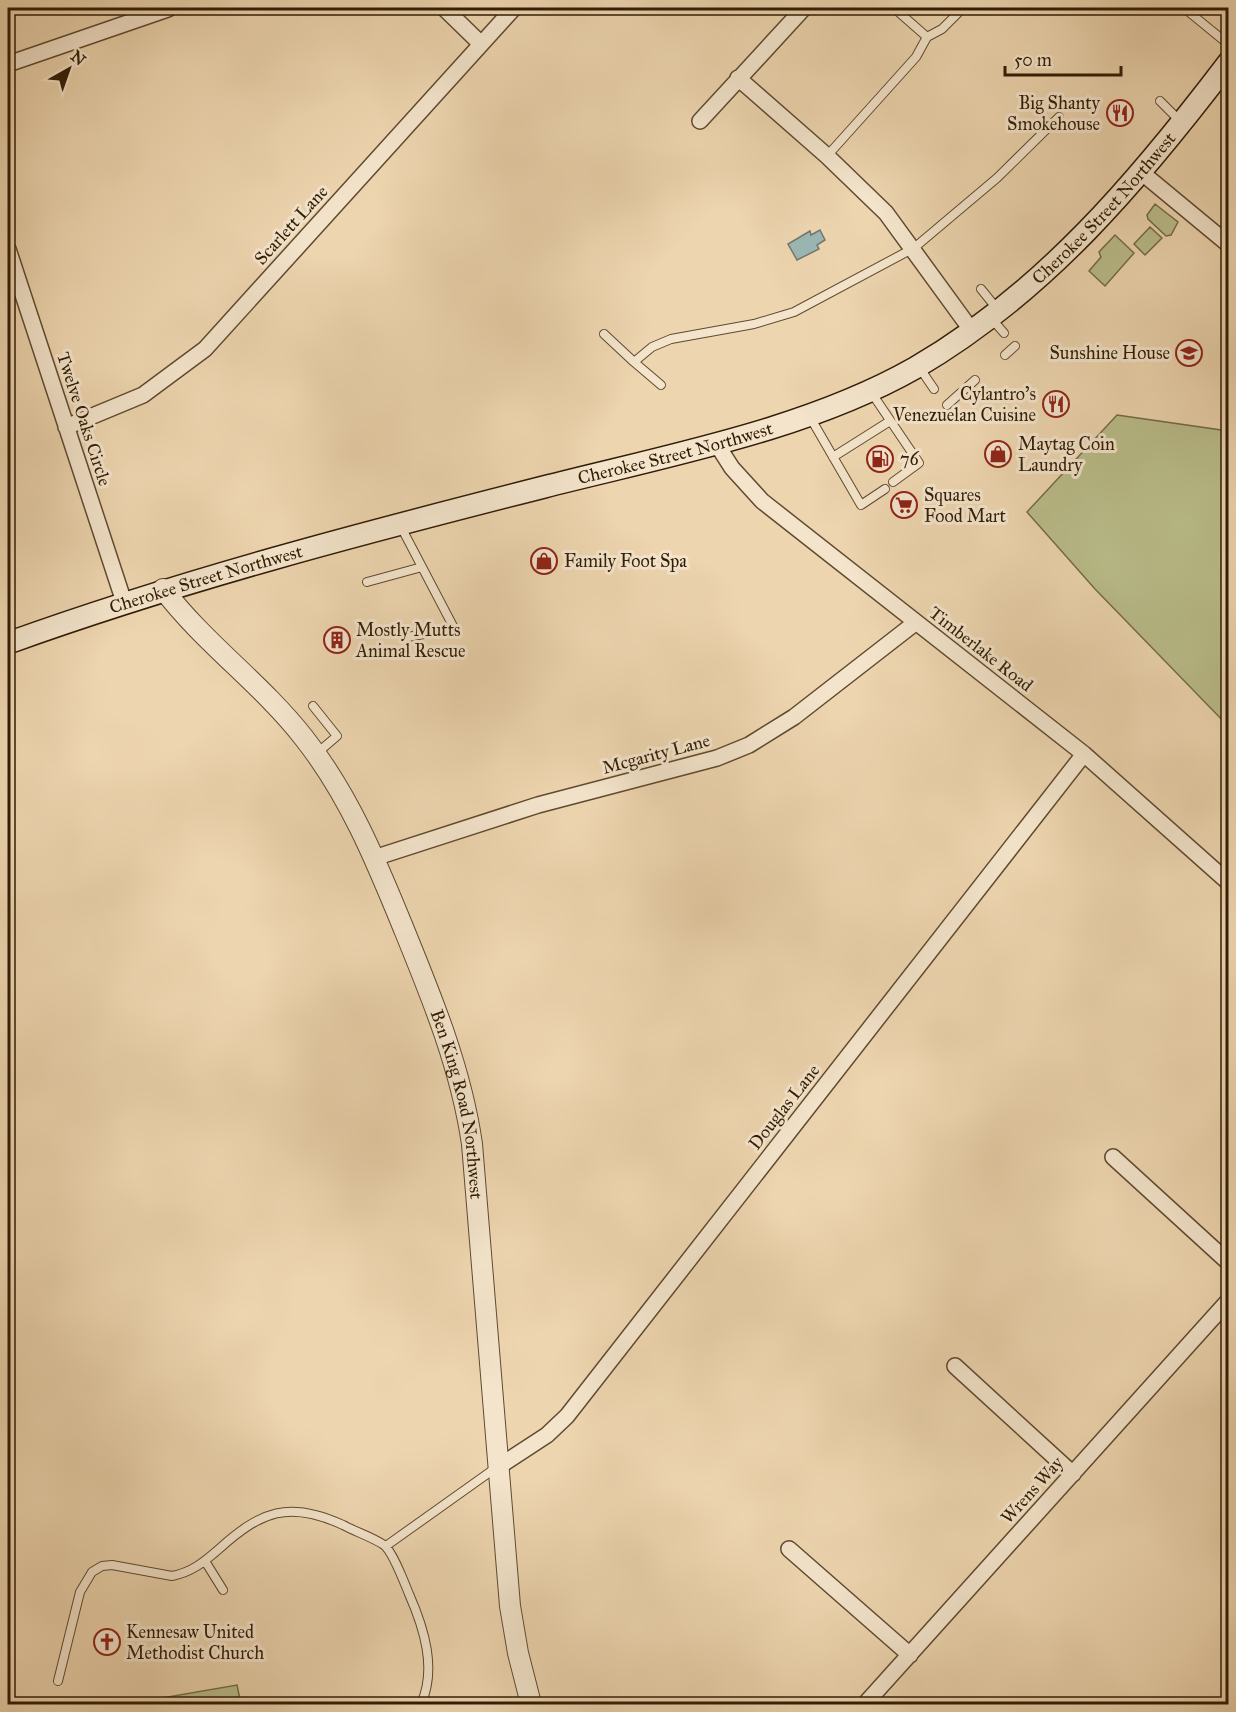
<svg xmlns="http://www.w3.org/2000/svg" width="1236" height="1712" viewBox="0 0 1236 1712" font-family="'IM FELL Great Primer',serif">
<style>
.green{fill:#b9bd8a;stroke:#746c48;stroke-width:1.5}
.water{fill:#9bb7b4;stroke:#70796e;stroke-width:1.5}
.lines{fill:none;stroke-linecap:round;stroke-linejoin:round}
.service-casing{stroke:#5f4a30;stroke-width:10}
.minor-casing{stroke:#5f4a30;stroke-width:18}
.tertiary-casing{stroke:#5f4a30;stroke-width:22}
.secondary-casing{stroke:#301c05;stroke-width:24}
.service{stroke:#f3e4cb;stroke-width:8}
.minor{stroke:#f3e4cb;stroke-width:15}
.tertiary{stroke:#f3e4cb;stroke-width:20}
.secondary{stroke:#f3e4cb;stroke-width:21}
.labels{text-anchor:middle;stroke-width:6;stroke-linejoin:round;paint-order:stroke}
.poi-label{font-size:18px;fill:#301c05;stroke:#f3e4cb;text-anchor:start}
.street-label{font-size:18px;fill:#301c05;stroke:#f3e4cb}
</style>
<rect width="100%" height="100%" fill="#edd5af"/>
<filter id="stains"><feTurbulence type="fractalNoise" baseFrequency=".00333" numOctaves="4"/><feColorMatrix values="0 0 0 0 .2 0 0 0 0 .09 0 0 0 0 .02 0 0 0 .5 -.17"/></filter>
<radialGradient id="worn" r=".72"><stop offset=".6" stop-color="#630" stop-opacity="0"/><stop offset="1" stop-color="#630" stop-opacity=".3"/></radialGradient>
<path class="green" d="M1155,204L1178,222L1171,235L1166,236L1148,219L1147,215Z
M1150,227L1162,238L1145,255L1134,244Z
M1115,235L1134,253L1105,286L1089,271L1101,257L1099,252Z
M1117,415L1228,431V726L1095,589L1027,512Z
M237,1685L241,1704H151L150,1700Z"/>
<path class="water" d="M820,230L825,240L817,245L819,249L797,260L788,244L810,231L811,235Z"/>
<g class="lines">
<defs>
<path id="service" d="M894,8L927,37
M1184,8L1228,44
M1160,101L1181,122
M827,156L916,57L927,37L942,29L963,8
M981,289L998,310
M991,318L1004,333
M604,334L634,362
M1005,355L1015,346
M919,367L934,389
M661,385L634,362L652,347L671,339L754,324L794,312L914,248L997,178L1059,117
M871,392L919,463L893,482
M947,405L975,380
M810,417L861,505L885,489
M833,457L890,421
M400,525L454,628L408,637
M367,582L422,567
M313,706L337,736L316,754
M386,1546L497,1467
M205,1561L223,1590
M58,1681L80,1592L92,1572L102,1566L112,1565L172,1576C192,1572 204,1562 219,1549C261,1511 289,1500 343,1525C356,1532 372,1537 384,1545C393,1552 404,1582 409,1594C424,1628 437,1669 421,1704"/>
<path id="minor" d="M444,8L481,44
M8,64L168,9
M738,78L827,156L886,213L972,331
M700,121L804,8
M1141,172L1228,244
M8,249L124,602
M66,427L143,395L205,349L514,8
M716,443L732,468L762,501L1084,754L1228,882
M374,858L538,805L717,758L749,745L794,717L915,623
M1113,1157L1228,1262
M955,1366L1073,1474
M498,1467L547,1435L567,1416L1084,754
M789,1549L910,1655
M865,1704L1228,1301"/>
<g id="tertiary">
<path id="s1" d="M163,589C205,644 262,684 304,738C349,795 376,861 403,927C432,998 461,1068 472,1144L510,1606L518,1653L531,1704"/>
</g>
<g id="secondary">
<path id="s2" d="M8,643C183,580 363,533 544,487C665,456 806,430 915,368C1044,293 1139,180 1228,63"/>
</g>
</defs>
<use href="#service" class="service-casing"/>
<use href="#minor" class="minor-casing"/>
<use href="#tertiary" class="tertiary-casing"/>
<use href="#secondary" class="secondary-casing"/>
<use href="#service" class="service"/>
<use href="#minor" class="minor"/>
<use href="#tertiary" class="tertiary"/>
<use href="#secondary" class="secondary"/>
</g>
<defs>
<symbol id="restaurant-ring" viewBox="-11 -11 22 22"><circle r="9.5" fill="#f3e4cb" stroke="#8f2418" stroke-width="1.5"/><path d="M-5-6h1v4h1v-4h1v4h1v-4h1v5L-1.5 .5V6h-2V.5L-5-1ZM5-6V6H3V1.5H1.5Q1.5-4 5-6Z" fill="#8f2418"/></symbol>
<symbol id="school-ring" viewBox="-11 -11 22 22"><circle r="9.5" fill="#f3e4cb" stroke="#8f2418" stroke-width="1.5"/><path d="M0-5L7-2L0 1L-7-2ZM-4 1L0 2.5L4 1V4Q0 6-4 4Z" fill="#8f2418"/></symbol>
<symbol id="shop-ring" viewBox="-11 -11 22 22"><circle r="9.5" fill="#f3e4cb" stroke="#8f2418" stroke-width="1.5"/><path d="M-5-2.5h2.3a2.7 3.5 0 0 1 5.4 0H5L5.5 6h-11ZM-1.5-2.5h3a1.5 2.3 0 0 0-3 0Z" fill="#8f2418"/></symbol>
<symbol id="fuel-ring" viewBox="-11 -11 22 22"><circle r="9.5" fill="#f3e4cb" stroke="#8f2418" stroke-width="1.5"/><path d="M-5.5-6h7V0h2V4h1.3V-2.5L3-4.5l.8-.8L6-3V5H2.5V1h-1V6h-7ZM-4.2-4.7v3.2H.2V-4.7Z" fill="#8f2418"/></symbol>
<symbol id="supermarket-ring" viewBox="-11 -11 22 22"><circle r="9.5" fill="#f3e4cb" stroke="#8f2418" stroke-width="1.5"/><path d="M-6-5.5h2.5l.6 2H6L4.5 2H-2.5L-4.4-4H-6ZM-1.5 3.2a1.3 1.3 0 1 0 .1 0ZM3 3.2a1.3 1.3 0 1 0 .1 0Z" fill="#8f2418"/></symbol>
<symbol id="building-ring" viewBox="-11 -11 22 22"><circle r="9.5" fill="#f3e4cb" stroke="#8f2418" stroke-width="1.5"/><path d="M-4-6H4V6H1V3H-1V6H-4ZM-2.5-4.3h1.7v1.8h-1.7ZM.8-4.3h1.7v1.8H.8ZM-2.5-1h1.7V.8h-1.7ZM.8-1h1.7V.8H.8Z" fill="#8f2418"/></symbol>
<symbol id="church-ring" viewBox="-11 -11 22 22"><circle r="9.5" fill="#f3e4cb" stroke="#8f2418" stroke-width="1.5"/><path d="M-1.2-6h2.4v3.5h3.3v2.4h-3.3V6h-2.4V-.1h-3.3v-2.4h3.3Z" fill="#8f2418"/></symbol>
</defs>
<g fill-rule="evenodd">
<use href="#restaurant-ring" x="1105" y="98" width="30" height="30"/>
<use href="#school-ring" x="1174" y="338" width="30" height="30"/>
<use href="#restaurant-ring" x="1041" y="389" width="30" height="30"/>
<use href="#shop-ring" x="983" y="439" width="30" height="30"/>
<use href="#fuel-ring" x="865" y="444" width="30" height="30"/>
<use href="#supermarket-ring" x="889" y="490" width="30" height="30"/>
<use href="#shop-ring" x="529" y="546" width="30" height="30"/>
<use href="#building-ring" x="322" y="625" width="30" height="30"/>
<use href="#church-ring" x="92" y="1627" width="30" height="30"/>
</g>
<g class="labels">
<g class="poi-label">
<text x="1100" y="109" text-anchor="end">Big Shanty<tspan x="1100" dy="21">Smokehouse</tspan></text>
<text x="1170" y="359" text-anchor="end">Sunshine House</text>
<text x="1036" y="400" text-anchor="end">Cylantro's<tspan x="1036" dy="21">Venezuelan Cuisine</tspan></text>
<text x="1018" y="450">Maytag Coin<tspan x="1018" dy="21">Laundry</tspan></text>
<text x="900" y="465">76</text>
<text x="924" y="501">Squares<tspan x="924" dy="21">Food Mart</tspan></text>
<text x="564" y="567">Family Foot Spa</text>
<text x="356" y="636">Mostly Mutts<tspan x="356" dy="21">Animal Rescue</tspan></text>
<text x="126" y="1638">Kennesaw United<tspan x="126" dy="21">Methodist Church</tspan></text>
</g>
<g class="street-label">
<text dy="6" stroke="none"><textPath href="#s2" startOffset="1198">Cherokee Street Northwest</textPath></text>
<text transform="translate(291 225) rotate(-48)" y="6">Scarlett Lane</text>
<text transform="translate(84 419) rotate(72)" y="6">Twelve Oaks Circle</text>
<text dy="6" stroke="none"><textPath href="#s2" startOffset="694">Cherokee Street Northwest</textPath></text>
<text dy="6" stroke="none"><textPath href="#s2" startOffset="208">Cherokee Street Northwest</textPath></text>
<text transform="translate(981 649) rotate(38)" y="6">Timberlake Road</text>
<text transform="translate(656 754) rotate(-15)" y="6">Mcgarity Lane</text>
<text dy="6" stroke="none"><textPath href="#s1" startOffset="606">Ben King Road Northwest</textPath></text>
<text transform="translate(784 1107) rotate(-52)" y="6">Douglas Lane</text>
<text transform="translate(1032 1490) rotate(-48)" y="6">Wrens Way</text>
</g>
</g>
<rect width="1236" height="1712" fill="none" stroke="#edd5af" stroke-width="30"/>
<rect x="9" y="9" width="1218" height="1694" fill="none" stroke="#301c05" stroke-width="3"/>
<rect x="15" y="15" width="1206" height="1682" fill="none" stroke="#301c05" stroke-width="1.5"/>
<g transform="translate(69 69) rotate(40)" stroke="#f3e4cb" stroke-width="4.5" paint-order="stroke">
<path d="M0-4.5L10 22L0 15L-10 22Z" fill="#301c05"/>
<text y="-9" font-size="16" font-weight="bold" text-anchor="middle" fill="#301c05">N</text>
</g>
<path d="M1005 66v9h116v-9" fill="none" stroke="#301c05" stroke-width="3"/>
<text x="1014" y="66" font-size="18" fill="#301c05" stroke="#f3e4cb" stroke-width="4.5" paint-order="stroke">50 m</text>
<rect width="100%" height="100%" filter="url(#stains)"/>
<rect width="100%" height="100%" fill="url(#worn)"/>
</svg>
